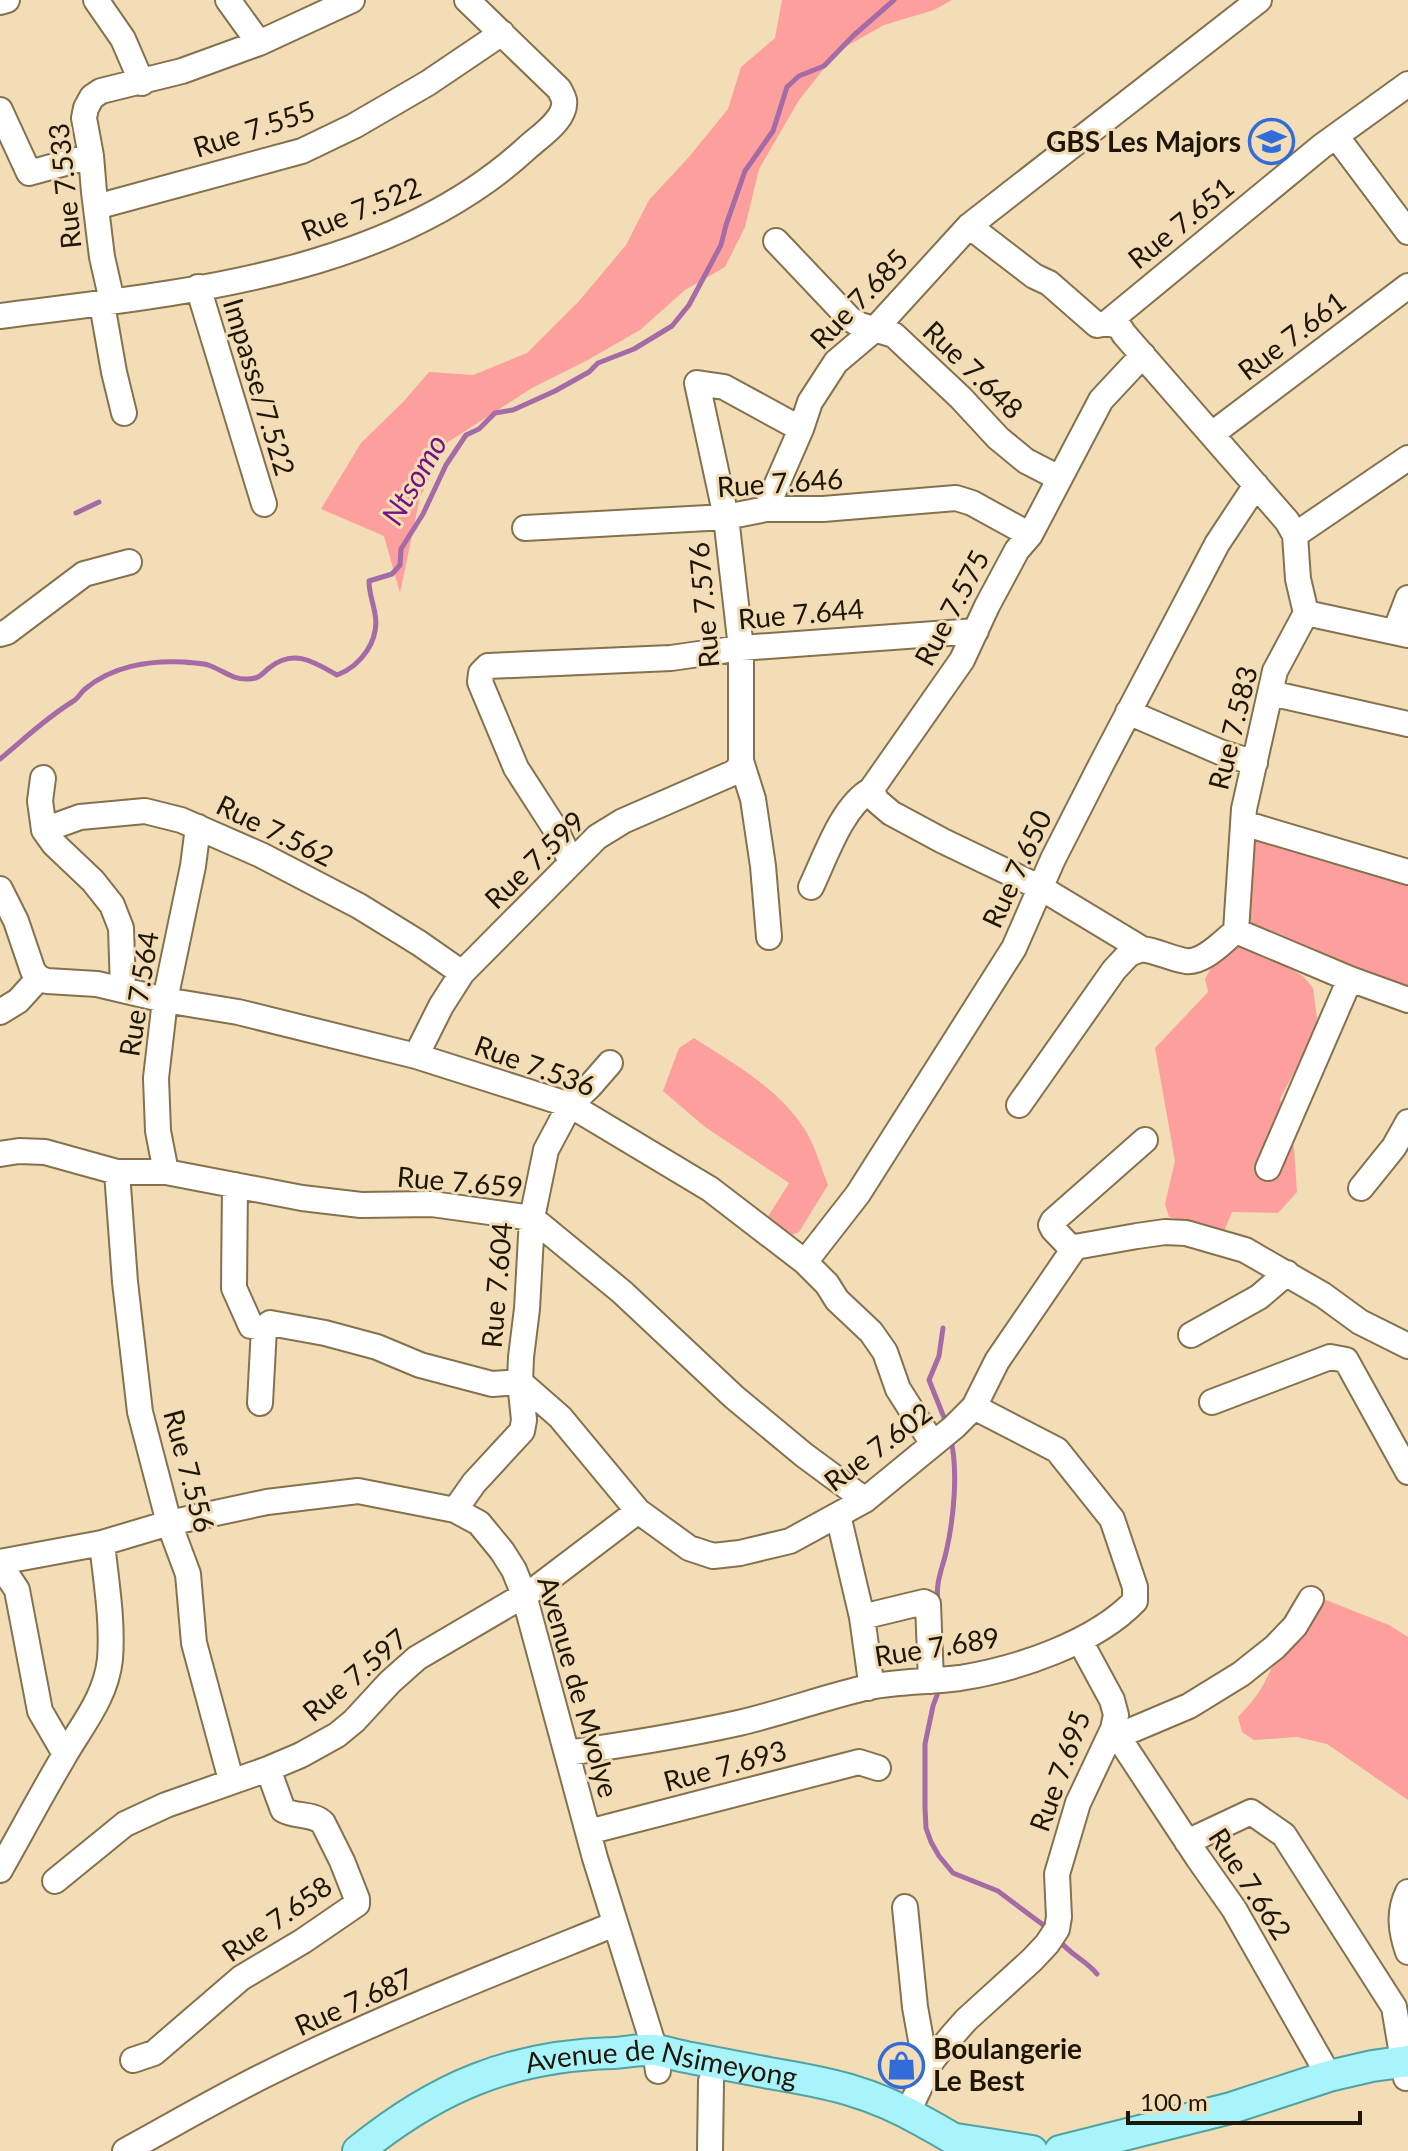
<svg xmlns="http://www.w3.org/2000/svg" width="1408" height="2151" viewBox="0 0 1408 2151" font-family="Lato,sans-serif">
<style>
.green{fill:#fd9f9c}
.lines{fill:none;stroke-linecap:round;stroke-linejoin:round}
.stream{stroke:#a46ba7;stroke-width:5}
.minor-casing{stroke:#85714e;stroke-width:28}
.major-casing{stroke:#53a2a3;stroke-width:34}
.minor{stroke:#fff;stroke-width:24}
.major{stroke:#a9f4fa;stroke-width:30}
.labels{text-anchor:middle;stroke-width:6;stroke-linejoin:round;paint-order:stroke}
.street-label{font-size:28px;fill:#1e1608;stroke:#f3ddb7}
.poi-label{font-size:28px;font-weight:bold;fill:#1e1608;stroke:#f3ddb7;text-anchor:end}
.water-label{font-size:30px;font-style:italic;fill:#751184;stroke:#f3ddb7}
</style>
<rect width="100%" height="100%" fill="#f3ddb7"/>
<path class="green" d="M782,0H952L934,10L884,25L838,51L799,100L759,169L745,227L725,267L685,290L640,330L586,361L532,388L448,442L420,497L400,593L384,536L321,509L361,443L403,402L429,372L473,375L527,353L580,300L626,245L649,200L688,158L728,109L741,67L775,38Z
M1255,833L1408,879V987L1244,927Z
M1229,944L1253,945L1304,977L1313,988L1317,1019L1314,1034L1280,1099L1294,1148L1297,1192L1278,1213L1232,1212L1224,1231L1169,1217L1165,1204L1175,1161L1155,1048L1208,992L1205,979L1219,954Z
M694,1038C735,1065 781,1089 807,1133C816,1149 821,1168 828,1185L799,1232L784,1238L767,1218L789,1183L705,1127L663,1091L679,1048Z
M1326,1600L1389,1625L1408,1637V1800L1327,1744L1297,1737L1254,1740L1242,1732L1238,1717C1245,1709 1253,1701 1259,1692C1278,1661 1290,1615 1326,1600Z"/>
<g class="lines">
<path class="stream" d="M76,513L99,502
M0,759C23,740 46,718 72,702C78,699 80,693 85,689C112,666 150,660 184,662C191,663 201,663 208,665C223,670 232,680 248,679C259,679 262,674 269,668C294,648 314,662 337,675C361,666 380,640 375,614C373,602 369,593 369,581L392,574L400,565L401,549L423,514L446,465L466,435L479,429L495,413L513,410L555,391L589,372L598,363L634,349L672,326L689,305L721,245L726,225L745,171L773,131L787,87L799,76L824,66L853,36L894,0
M943,1328L939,1356L929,1380L947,1425
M938,1603C935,1581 943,1568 947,1548C954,1516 958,1471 951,1440
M940,1687L933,1706L925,1744V1807L926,1828L931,1842L939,1856L953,1873L998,1891L1050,1930
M1059,1940C1069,1954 1087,1961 1097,1974"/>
<defs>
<path id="minor" d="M96,0L123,39L142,83
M228,0L259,43L352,0
M0,2L7,0
M0,110L29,173L91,156
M1336,136L1408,232
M96,207L302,151L354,126L428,83L502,33
M776,241L850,319L860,325L894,335L961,398L998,438L1026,461L1059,478
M198,287L264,504
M112,301L102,257L94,192L91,156L84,118L86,108L92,97L101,91L182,71L259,43
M102,304L114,372L124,413
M0,316C179,293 389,276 528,147C540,136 567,119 564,100C563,96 561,93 559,89L467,0
M1107,323L1322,146L1408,84
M1212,434L1408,286
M766,509L801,429L810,402L836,362L875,329L969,226L1259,0
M525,528L726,517L766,509H823L956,498L972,503L1030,535
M1295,535L1408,458
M1306,613L1408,635
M1395,632L1408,598
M0,634L7,632L84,574L129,562
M1270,693L1408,724
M1128,712L1220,752L1255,763
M43,778L40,801L44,830L54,844L93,881L112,905L121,928L123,989
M871,790L877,801L891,813L943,841L1041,888L1142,949C1157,951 1172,959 1186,961C1204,963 1223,941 1236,931L1244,809L1275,671L1306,613L1298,579L1295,535L1287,521L1124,334L1119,326L1107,323L1097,325L1049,283L1034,276L969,226
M1243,823L1408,872
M44,830L80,817L145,811L181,820L261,855L359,906L419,943L462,973
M571,862L556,830L516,768L480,682L481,673L488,666L671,658L741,648L976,631
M811,887C825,858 842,806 871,790L962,660L987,606L1017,550L1030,535L1101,400L1143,355
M0,889L16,921L33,971L39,978
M1236,931L1350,979L1408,1000
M769,937L763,866L753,799L741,761V648L726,517L697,383L724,387L801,429
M0,1012L18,1001L39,978L47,981L97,984L165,1000L238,1012L416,1056L570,1105L710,1189L805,1262L827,1284L837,1300L871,1332L885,1352L898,1389L933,1444
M416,1056L441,1006L462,973L597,837L623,821L733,773L739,768L741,761
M1019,1105L1114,970L1129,954L1142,949
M0,1154L19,1151L45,1152L117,1172H166L302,1198L361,1205L432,1204L532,1218L622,1292L734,1397L804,1455L865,1500
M1268,1168L1350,979
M117,1172L125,1282L140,1412L169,1523L188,1574L194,1643L231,1780
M166,1172L158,1131L156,1078L165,1000L193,866L198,827
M235,1185L234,1288L251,1326L264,1328L270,1323L325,1333L377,1347L420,1365L492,1384L520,1382L560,1417L638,1511L689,1548L713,1556L740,1553L790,1541L865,1500L954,1427L974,1407L997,1361L1075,1247L1137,1236L1165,1232L1186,1233L1245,1250L1323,1295L1360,1322L1408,1346
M1361,1188L1394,1147L1408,1122
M1072,1249L1053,1229L1051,1225L1053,1221L1145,1140
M805,1262L858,1194L1014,948L1053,859L1103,761L1217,544L1256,485
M1191,1335L1259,1297L1287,1273
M1212,1402L1330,1357L1346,1360L1408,1472
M260,1403L264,1328
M455,1510L474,1483L522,1431L524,1420L520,1382L521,1357L527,1309L532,1218L546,1150L570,1105L590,1086L610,1063
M838,1515L862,1617L924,1602L928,1604L931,1681
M0,1562L102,1543L169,1523L267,1502L358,1491L455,1510L479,1523L502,1551L514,1570L524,1595L595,1858L655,2050L658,2071
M0,1564L17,1590L40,1711L65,1754
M862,1617L871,1682L868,1688
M1113,1729L1198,1858L1234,1909L1329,2076
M1118,1736L1189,1706L1241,1674L1275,1647L1295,1626L1311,1599
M567,1753C623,1745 679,1736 734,1724C780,1714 824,1697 869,1687C899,1681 930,1682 960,1678C1017,1669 1095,1643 1135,1601V1587L1112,1519L1057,1450L974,1407
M588,1832L859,1762L878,1768
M1187,1842L1251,1812L1284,1835L1394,2007L1406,2078
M0,1870C21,1833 41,1795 63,1758C81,1726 106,1698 110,1659C113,1621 106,1581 102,1543
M55,1881L125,1824L166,1805L268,1769L301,1755L337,1735L354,1721L390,1682L417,1658L538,1587L638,1511
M1408,1892C1398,1912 1401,1932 1408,1952
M905,1907L915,2007L926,2068
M133,2060L154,2053L241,1978L303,1941L357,1904V1899L342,1861L323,1823C313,1813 295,1817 283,1810L268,1769
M908,2112L924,2078L926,2068L951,2037L966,2020L1032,1960L1047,1944L1057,1929L1059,1917L1057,1874L1078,1803L1113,1729L1116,1715L1112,1700L1080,1641
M125,2151C173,2125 220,2097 269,2073C381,2017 499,1971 615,1924
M710,2151L711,2081"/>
<g id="major">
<path d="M956,2139L1032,2151"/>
<path id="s1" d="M358,2151C437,2087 510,2056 613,2053C627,2052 642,2049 655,2050C667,2052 679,2056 691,2058C717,2063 743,2068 769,2073C829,2083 870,2091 924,2122C940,2131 956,2139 970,2151"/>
<path d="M1060,2151L1231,2108L1329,2076L1372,2066L1408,2061"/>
</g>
</defs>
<use href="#minor" class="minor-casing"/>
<use href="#major" class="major-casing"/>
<use href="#minor" class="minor"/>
<use href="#major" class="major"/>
</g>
<defs>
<symbol id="school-ring" viewBox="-11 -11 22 22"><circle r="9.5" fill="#f3ddb7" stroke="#326bda" stroke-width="1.5"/><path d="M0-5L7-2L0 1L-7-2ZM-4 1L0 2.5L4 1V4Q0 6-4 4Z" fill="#326bda"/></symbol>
<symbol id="shop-ring" viewBox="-11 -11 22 22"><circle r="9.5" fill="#f3ddb7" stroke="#326bda" stroke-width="1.5"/><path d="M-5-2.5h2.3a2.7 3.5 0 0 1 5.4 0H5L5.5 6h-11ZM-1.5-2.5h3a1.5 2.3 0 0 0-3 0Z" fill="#326bda"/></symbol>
</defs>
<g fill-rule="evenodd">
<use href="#school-ring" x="1246" y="116" width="51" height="51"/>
<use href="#shop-ring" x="876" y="2040" width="51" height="51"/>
</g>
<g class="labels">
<g class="street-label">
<text transform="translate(254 129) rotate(-18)" y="10">Rue 7.555</text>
<text transform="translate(65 186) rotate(-96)" y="10">Rue 7.533</text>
<text transform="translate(361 209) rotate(-22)" y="10">Rue 7.522</text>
<text transform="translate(1181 223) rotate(-39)" y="10">Rue 7.651</text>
<text transform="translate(859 299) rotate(-46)" y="10">Rue 7.685</text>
<text transform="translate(1292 336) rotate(-37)" y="10">Rue 7.661</text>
<text transform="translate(973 370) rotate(44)" y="10">Rue 7.648</text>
<text transform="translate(259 387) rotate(73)" y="10">Impasse/7.522</text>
<text transform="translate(780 483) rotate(-4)" y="10">Rue 7.646</text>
<text transform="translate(704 605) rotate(-95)" y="10">Rue 7.576</text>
<text transform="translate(952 608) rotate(-62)" y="10">Rue 7.575</text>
<text transform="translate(801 614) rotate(-5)" y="10">Rue 7.644</text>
<text transform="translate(1233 728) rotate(-76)" y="10">Rue 7.583</text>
<text transform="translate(275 831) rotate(26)" y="10">Rue 7.562</text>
<text transform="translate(535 860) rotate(-44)" y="10">Rue 7.599</text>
<text transform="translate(1017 869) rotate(-65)" y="10">Rue 7.650</text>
<text transform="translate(139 994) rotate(-81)" y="10">Rue 7.564</text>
<text transform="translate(535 1066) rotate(20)" y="10">Rue 7.536</text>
<text transform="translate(460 1182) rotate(5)" y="10">Rue 7.659</text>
<text transform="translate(497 1285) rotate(-85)" y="10">Rue 7.604</text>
<text transform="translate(878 1447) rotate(-37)" y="10">Rue 7.602</text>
<text transform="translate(189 1471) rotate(75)" y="10">Rue 7.556</text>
<text transform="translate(937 1647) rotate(-9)" y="10">Rue 7.689</text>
<text transform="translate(355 1675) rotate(-40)" y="10">Rue 7.597</text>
<text transform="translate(578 1687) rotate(74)" y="10">Avenue de Mvolye</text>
<text transform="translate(725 1766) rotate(-15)" y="10">Rue 7.693</text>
<text transform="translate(1060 1771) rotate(-70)" y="10">Rue 7.695</text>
<text transform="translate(1250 1884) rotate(57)" y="10">Rue 7.662</text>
<text transform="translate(277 1919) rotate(-35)" y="10">Rue 7.658</text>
<text transform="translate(354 2002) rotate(-24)" y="10">Rue 7.687</text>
<text dy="10" stroke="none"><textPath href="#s1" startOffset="328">Avenue de Nsimeyong</textPath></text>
</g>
<g class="poi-label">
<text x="1241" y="152">GBS Les Majors</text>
<text x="933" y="2059" text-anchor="start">Boulangerie<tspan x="933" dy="32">Le Best</tspan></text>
</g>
<g class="water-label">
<text transform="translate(415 480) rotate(-60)" y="10">Ntsomo</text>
</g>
</g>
<path d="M1128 2111v12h232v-12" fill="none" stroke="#1e1608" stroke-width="4"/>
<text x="1140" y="2111" font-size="24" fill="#1e1608" stroke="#f3ddb7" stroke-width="6" paint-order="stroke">100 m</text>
</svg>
